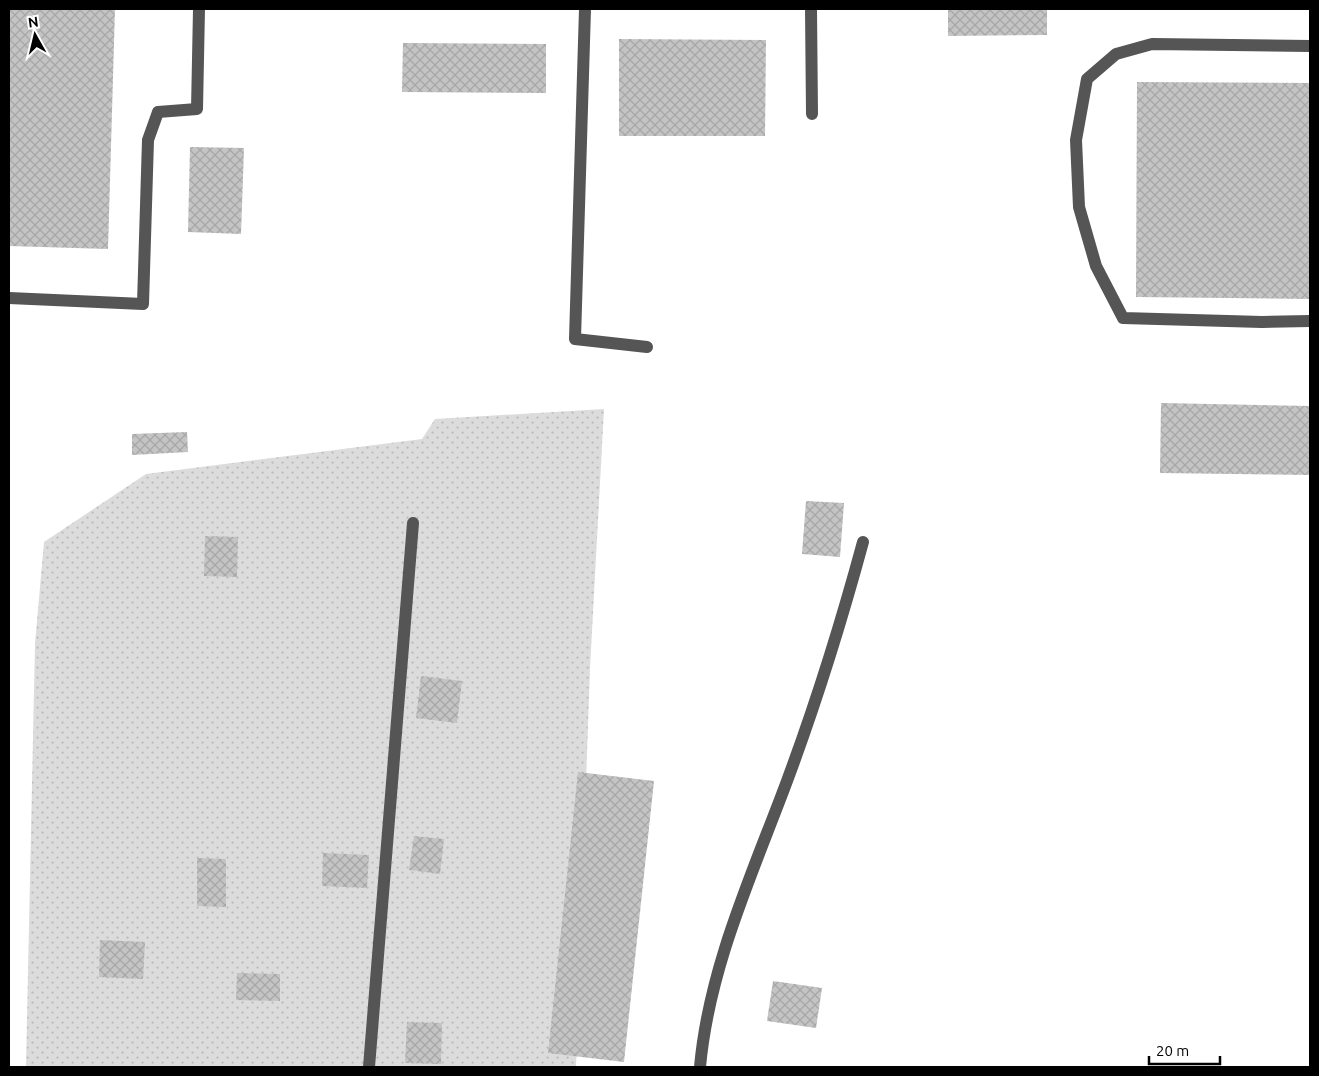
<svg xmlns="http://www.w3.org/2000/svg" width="1319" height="1076" viewBox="0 0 1319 1076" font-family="Ubuntu,sans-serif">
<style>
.grass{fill:url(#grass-dots)}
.building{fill:url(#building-cross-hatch)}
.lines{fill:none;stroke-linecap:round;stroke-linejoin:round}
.minor{stroke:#555;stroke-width:12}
</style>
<defs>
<pattern id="grass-dots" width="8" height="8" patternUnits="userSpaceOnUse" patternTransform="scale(1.25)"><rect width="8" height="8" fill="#dcdcdc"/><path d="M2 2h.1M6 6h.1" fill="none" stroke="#bbb" stroke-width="1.8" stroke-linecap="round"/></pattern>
<pattern id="building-cross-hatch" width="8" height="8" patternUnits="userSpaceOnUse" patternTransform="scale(1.25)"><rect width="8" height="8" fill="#c4c4c4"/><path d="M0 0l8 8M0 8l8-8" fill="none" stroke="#a7a7a7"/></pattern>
</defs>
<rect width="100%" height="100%" fill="#fff"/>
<path class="grass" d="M604,409L590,668L576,1067H26L35,644L44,542L146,474L422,439L435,419Z"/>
<path class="building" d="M9,9H115L108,249L9,246Z
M948,9H1047V35L948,36Z
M619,39L766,40L765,136H619Z
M403,43L546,44V93L402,92Z
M1137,82L1310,83V299L1136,297Z
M190,147L244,148L241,234L188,232Z
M1161,403L1310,406V475L1160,473Z
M187,432L188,452L132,455V434Z
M806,501L844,503L840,557L802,554Z
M205,536L238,537L237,577L204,576Z
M421,676L462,681L457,723L416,718Z
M578,772L654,781L624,1062L548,1053Z
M414,836L444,839L440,874L409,870Z
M323,853L369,855L367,888L322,886Z
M197,858L226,859V907L197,906Z
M100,940L145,942L143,979L99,977Z
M237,973L280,974V1001L236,1000Z
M773,981L822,988L816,1028L767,1021Z
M407,1022L442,1023L441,1064L405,1063Z"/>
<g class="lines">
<path class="minor" d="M585,9L575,339L647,347
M811,9L812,114
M1152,44L1116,54L1087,79L1076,140L1079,207L1096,266L1123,318L1262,322L1310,321
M1152,44L1310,46
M9,298L143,304L148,140L158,112L197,109L199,9
M369,1067L413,523
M700,1067C709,967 752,875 787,781C816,703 841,623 863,542"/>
</g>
<rect width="1319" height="1076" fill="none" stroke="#000000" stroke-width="20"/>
<g transform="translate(35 35) rotate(352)" stroke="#ffffff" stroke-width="4" paint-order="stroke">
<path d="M0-4L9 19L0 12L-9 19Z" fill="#000000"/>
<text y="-8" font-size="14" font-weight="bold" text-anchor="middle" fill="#000000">N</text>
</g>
<path d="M1149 1056v8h71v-8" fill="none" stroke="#000000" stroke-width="2.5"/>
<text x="1156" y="1056" font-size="15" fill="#000000" stroke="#ffffff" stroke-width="4" paint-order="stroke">20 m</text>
</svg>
